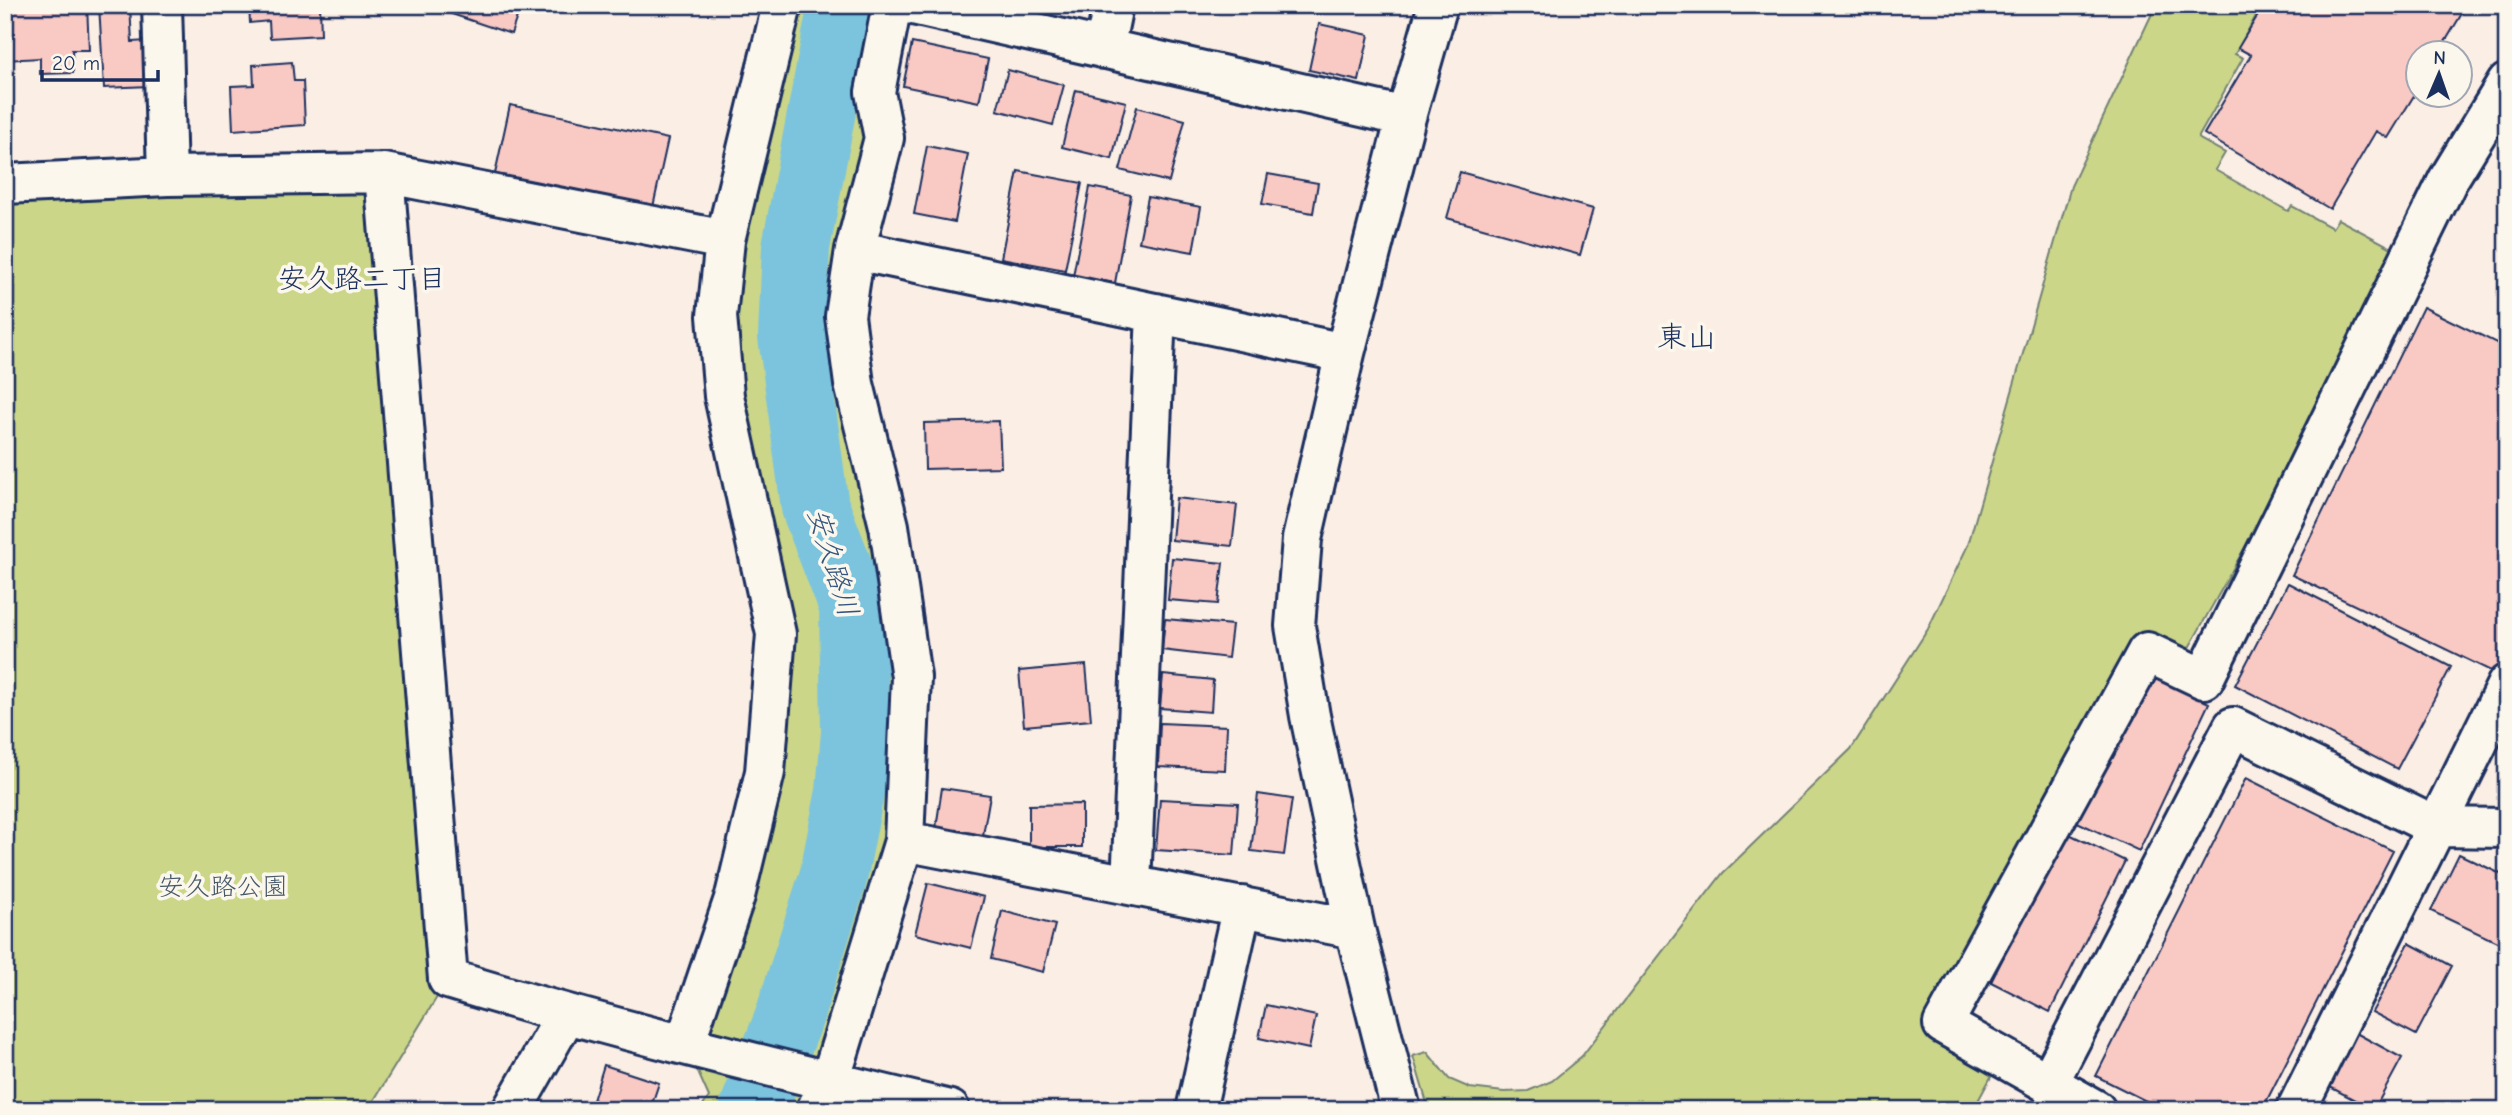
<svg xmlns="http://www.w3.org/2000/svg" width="2512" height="1115" viewBox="0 0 2512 1115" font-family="'Comic Neue','Klee One',sans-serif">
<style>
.green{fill:#cbd689;stroke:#738274;stroke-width:2}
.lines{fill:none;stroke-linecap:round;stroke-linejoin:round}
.river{stroke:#7cc4dd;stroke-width:68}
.building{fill:#f9c9c4;stroke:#1b2f5e;stroke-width:2}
.minor-casing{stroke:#1b2f5e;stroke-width:44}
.minor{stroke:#fbf7ec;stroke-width:38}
.labels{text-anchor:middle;stroke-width:7;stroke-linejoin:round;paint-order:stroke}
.park-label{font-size:26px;fill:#475969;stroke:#fbf7ec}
.neighbourhood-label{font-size:28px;fill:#1b2f5e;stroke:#fbf7ec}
.water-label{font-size:28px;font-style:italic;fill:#33547e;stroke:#fbf7ec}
.quarter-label{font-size:30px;fill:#1b2f5e;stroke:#fbf7ec}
</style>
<rect width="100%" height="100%" fill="#fbeee4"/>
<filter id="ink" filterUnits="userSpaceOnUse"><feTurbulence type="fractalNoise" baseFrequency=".0143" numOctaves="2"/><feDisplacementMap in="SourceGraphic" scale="14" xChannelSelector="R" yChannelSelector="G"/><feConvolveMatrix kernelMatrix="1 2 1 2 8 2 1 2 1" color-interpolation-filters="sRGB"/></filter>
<g filter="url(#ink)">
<path class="green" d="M784,5H894L847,334L893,581L904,841L814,1110H700L709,1097L685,1043L765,772L776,634L719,300Z
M2156,5H2262L2235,54L2243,58L2198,138L2225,153L2215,170L2288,211L2292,206L2332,228L2338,219L2407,256L2185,655L2147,634L1928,1027L1997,1066L1973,1110H1429L1413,1056L1427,1052L1449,1079L1470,1088L1504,1092L1528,1091L1552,1081L1582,1056L1723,873L1851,749L1928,629L1968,545L2071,186Z
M384,173L448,979L368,1110H5V189Z"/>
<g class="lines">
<path class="river" d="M753,1110L788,1020L833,878L850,792L855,732L853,606L815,507L792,336L796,247L842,5"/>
</g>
<path class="building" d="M5,5H87L89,50H72L73,73L40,74V58L5,60Z
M99,5H130L132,42L147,41L149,86L104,88Z
M249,5H320L321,35L270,38L269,21L250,23Z
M425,5H521L511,34Z
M2264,5H2467L2439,52H2418V89L2388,138L2376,131L2330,209L2204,134L2251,55L2238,48Z
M1319,24L1369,35L1359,81L1309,70Z
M912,43L988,59L979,102L903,86Z
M292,62L294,81H303L305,125L233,130L231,86L254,85L253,65Z
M1008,70L1064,85L1053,125L997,110Z
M1076,90L1126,102L1112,159L1062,147Z
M510,105L668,139L653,207L495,174Z
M1137,107L1185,120L1169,182L1120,170Z
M927,146L968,154L955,222L914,214Z
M1018,171L1082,183L1065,270L1001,258Z
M1460,172L1593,209L1580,255L1447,218Z
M1268,174L1318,183L1313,213L1262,204Z
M1090,187L1131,195L1115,283L1073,276Z
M1148,197L1201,207L1193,252L1139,242Z
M2423,307L2507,348V649L2495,673L2292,575Z
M999,421L1001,467L925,469L924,423Z
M1176,498L1237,505L1232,546L1172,540Z
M1172,558L1223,563L1218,604L1168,600Z
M2288,583L2451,667L2397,769L2235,685Z
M1165,619L1232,625L1228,658L1162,650Z
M1086,665L1091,720L1024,726L1019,671Z
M2145,673L2209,703L2139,851L2075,821Z
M1163,675L1213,680L1211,712L1160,708Z
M1160,723L1227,726L1225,770L1158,767Z
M2246,778L2393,851L2262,1110H2164L2096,1076Z
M942,788L990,795L983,835L936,828Z
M1258,794L1292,799L1284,855L1251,851Z
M1160,799L1238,803L1234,855L1156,850Z
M1082,804V847H1029V805Z
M2065,832L2125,861L2050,1012L1991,982Z
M2459,854L2507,877V932L2501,944L2431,911Z
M928,883L984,897L971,948L915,934Z
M1002,911L1055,925L1043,972L991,959Z
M2409,943L2452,966L2416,1035L2372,1012Z
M1266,1005L1316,1016L1309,1049L1259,1038Z
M2356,1033L2402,1058L2374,1110L2328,1086Z
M604,1065L659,1083L650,1110H590Z"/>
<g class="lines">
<defs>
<path id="minor" d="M162,5L167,176
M913,5L1406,117
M1104,49L1113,5
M384,173L448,979C614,1030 782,1070 950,1110
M5,184L167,176L384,173L725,240
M855,250L1345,353
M904,841L1355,929
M1131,885L1156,313
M685,1043L735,896L765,772L776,634L724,396L717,316L725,240L782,5
M2048,1084L2233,727L2436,827L2507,828
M512,1110L566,1015
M816,1110L830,1081L904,841L911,677L889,526L854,384L845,316L855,250L884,138L875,92L892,5
M1196,1110L1242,906
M1401,1110L1355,929L1310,716L1295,626L1302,539L1345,353L1406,117L1438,5
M2096,1110L1943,1024L2147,652L2204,679L2448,180L2507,83
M2296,1110L2507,684"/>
</defs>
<use href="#minor" class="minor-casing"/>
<use href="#minor" class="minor"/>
</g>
</g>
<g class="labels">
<g class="park-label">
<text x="223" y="895">安久路公園</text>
</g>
<g class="neighbourhood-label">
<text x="362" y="288">安久路二丁目</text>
</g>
<g class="water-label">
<text transform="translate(834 562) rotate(73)" y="10">安久路川</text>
</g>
<g class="quarter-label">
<text x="1687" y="347">東山</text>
</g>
</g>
<rect width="2512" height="1115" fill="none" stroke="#fbf7ec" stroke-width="28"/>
<rect x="14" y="14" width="2484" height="1087" fill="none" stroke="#1b2f5e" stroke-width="2.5" filter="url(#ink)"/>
<g transform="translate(2439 74) rotate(2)"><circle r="33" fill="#fbf7ec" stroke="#a1a7b3" stroke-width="2"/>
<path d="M0-5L12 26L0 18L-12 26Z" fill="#1b2f5e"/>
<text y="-10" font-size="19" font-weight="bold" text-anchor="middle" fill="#1b2f5e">N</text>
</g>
<path d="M42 70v10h116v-10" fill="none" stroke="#1b2f5e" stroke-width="3.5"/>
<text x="52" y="70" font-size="21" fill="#1b2f5e" stroke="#fbf7ec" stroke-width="5" paint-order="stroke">20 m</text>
</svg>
